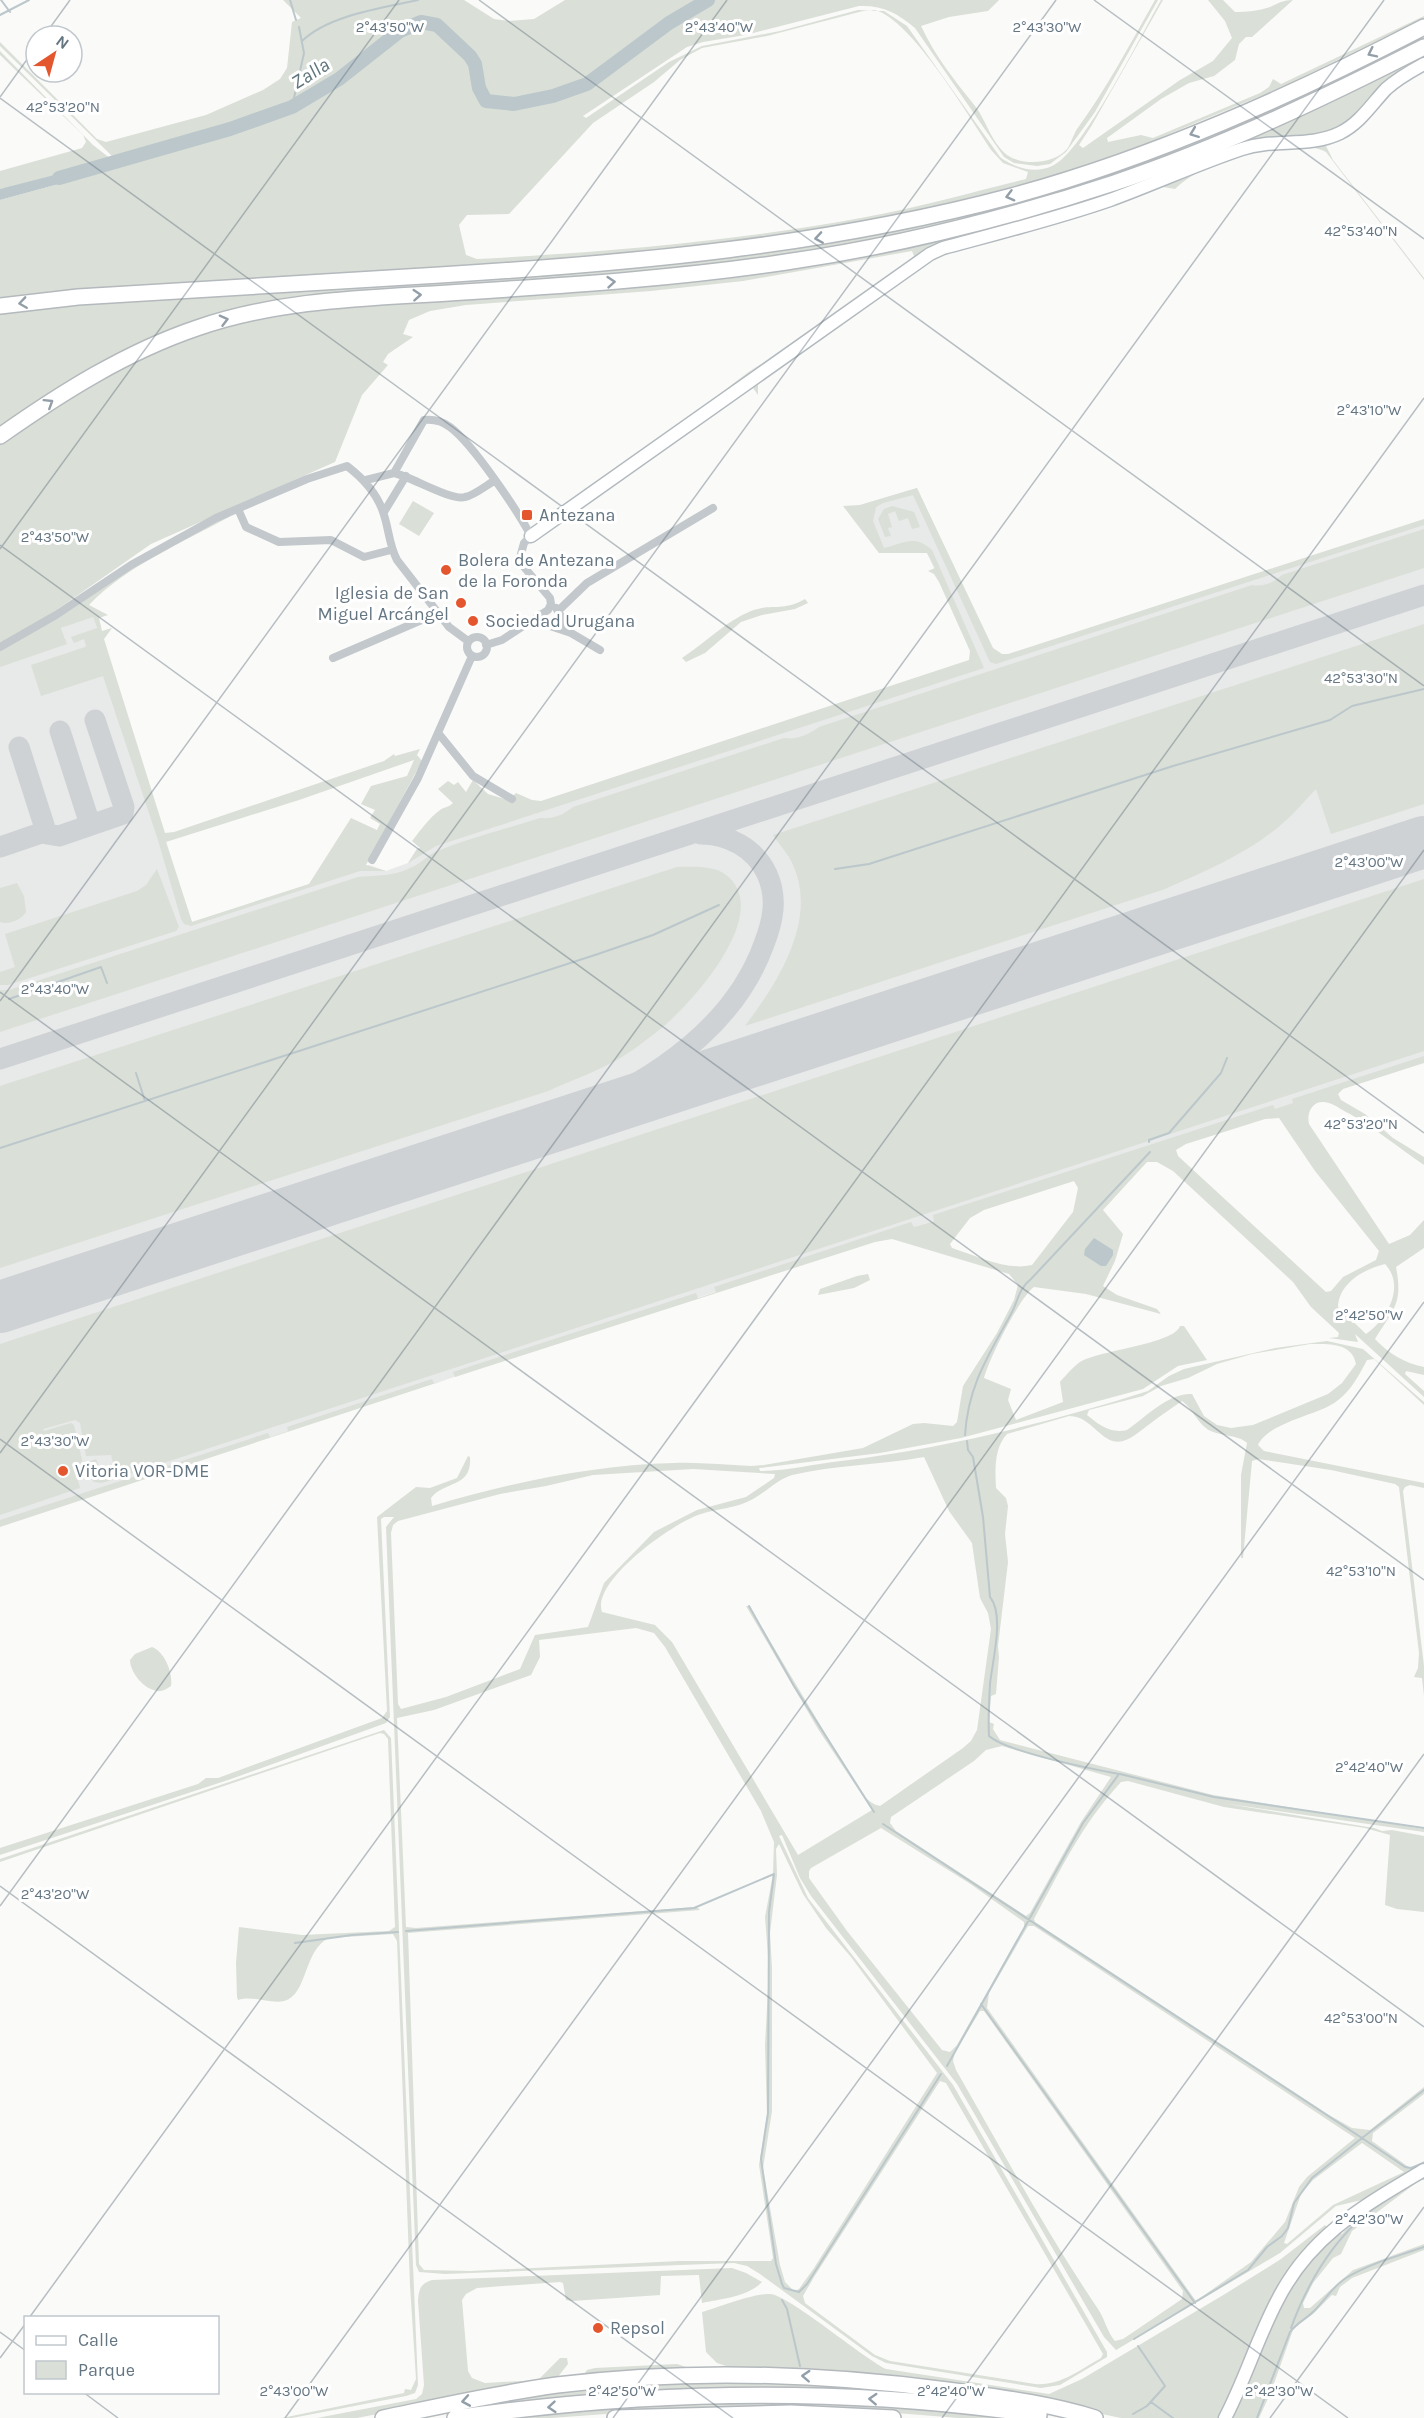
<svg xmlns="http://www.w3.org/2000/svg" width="1424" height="2418" viewBox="0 0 1424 2418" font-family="Karla,sans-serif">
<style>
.built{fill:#e8e9e9}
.green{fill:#dadfd7;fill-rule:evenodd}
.water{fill:#bbc7cb}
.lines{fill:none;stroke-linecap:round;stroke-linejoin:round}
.stream{stroke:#bbc7cb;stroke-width:2}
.river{stroke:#bbc7cb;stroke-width:14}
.taxiway{stroke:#ced2d4;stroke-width:21}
.runway{stroke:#ced2d4;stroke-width:52}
.secondary-casing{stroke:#b3babf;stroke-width:15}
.highway-casing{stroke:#b4b9bd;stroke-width:18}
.street{stroke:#c3c8cc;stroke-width:8}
.secondary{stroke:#fff;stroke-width:12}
.highway{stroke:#fff;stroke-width:15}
.oneway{stroke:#939fa8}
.ticks{fill:none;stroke:#657683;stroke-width:1.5;stroke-opacity:0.45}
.poi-dot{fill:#e4572e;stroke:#fff;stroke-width:2}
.labels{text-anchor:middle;stroke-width:6;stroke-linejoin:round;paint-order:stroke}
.poi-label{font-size:18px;fill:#657683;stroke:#fff;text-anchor:start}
.water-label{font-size:20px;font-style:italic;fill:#60757c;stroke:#fff}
.ticks-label{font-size:15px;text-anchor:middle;fill:#657683;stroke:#fff;stroke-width:6;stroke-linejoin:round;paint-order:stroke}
</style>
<rect width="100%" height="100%" fill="#fafaf8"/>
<path class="built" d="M917,488L996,660L1424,520V1061L0,1525V664L25,646L28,653L65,639L61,628L93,616L192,922L369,865L386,871L408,863L417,849L979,665L927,553H879L860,505Z"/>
<path class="green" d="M283,0H464L494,19L509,21L534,19L565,0H999L988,11L949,17L921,26C935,56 955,81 975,106C986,120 991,142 1007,155C1023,166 1054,164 1067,149C1071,144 1073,135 1077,129C1107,88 1130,44 1155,0H1158L1095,112L1066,152L1050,164L1037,166L1014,163L1004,157L915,28C897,13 883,5 859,6L745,35L703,42L687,47L583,116L586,118L669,62L702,46L780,31L858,10L884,11L907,26L1000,157C1014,168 1035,174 1052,166C1082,154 1142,33 1161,0H1163L1092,125L1079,145L1083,148L1180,80L1213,61L1232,38L1225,21L1208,0H1223L1235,12C1246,12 1259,11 1270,7C1279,3 1283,0 1293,0L1252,37H1246L1239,44L1235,60L1214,76L1189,83L1161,99L1107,138L1108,142L1141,135L1153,138L1260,93L1269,87L1273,79L1281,84L1424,16V18L1280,88L1145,144L1038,181L879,220L735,244L528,262L46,292L0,299V200L77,179L0,189V171L82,148L86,142L83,135L0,55V51L93,145L111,159L114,158L0,46V42L97,139L106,142L206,115L263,90L280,79L287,68L292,22L301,18ZM875,10C912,20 969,117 992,151L1003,163L1028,172L1026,179C973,192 920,207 866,217C738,241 607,252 477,259L466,255L459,225L467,215L509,214L593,123L654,82L680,60L702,48L767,36L863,11Z
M1424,33V41L1259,119L1111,178L1040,200L869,243L738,262L227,313L0,429V312L48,305L582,272L670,264L868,236L975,212L1038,194Z
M1424,54V60L1350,124L1319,137L1271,138L1108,197L948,242L583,495L581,492C621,464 662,436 703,408C725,391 745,372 770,359L906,263L914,256L912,251L743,281L651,291L466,305L430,311L409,320L403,334L413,337L388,354L383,362L388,365L362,395L335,462L151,544L45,618L0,644V444C65,400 130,358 204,333C285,307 372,306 457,300C579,292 702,285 823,264C942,243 1058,211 1171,170C1201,159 1231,143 1260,129C1315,104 1369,79 1424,54Z
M1324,142L1333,160L1424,278V280L1326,152C1293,134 1200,162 1175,189L1163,187L1076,218L952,251L935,257L766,376L758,384V395L751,385L932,257L1247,151Z
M917,488L993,648L1002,654H1008L1424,519V525L996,664L990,662L913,495L883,503L876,507L873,521L884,548C905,543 914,534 932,550L984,668L436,846L408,863L417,849L420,848L412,841C420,831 429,818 440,810C444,807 448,808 453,803L438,789L448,781L454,785L458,782L466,792L473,780L488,794L508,800L516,793L532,800L541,801L969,660L970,651L939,582L934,574L928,571L935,568L927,553H879L843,506L860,505Z
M413,501L434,513L419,536L399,524Z
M892,506L914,512L920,527L912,529L908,518L899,521L895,511L888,514L892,527L888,528L891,536L885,537L878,519L884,509Z
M228,514L229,517C183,542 125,567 89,605L108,615L99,618L102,631L112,628L104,639L165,833L174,832L384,761L394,754L395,756L420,749L417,755L422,761L366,865L386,871H360L191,926L184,924L181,919L158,840L103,676L41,696L31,665L85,647L86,646L84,639L74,643L71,637L97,628L93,617L61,628L67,644L0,667V649L128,570ZM414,760L407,776L371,786L361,804L375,810L370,818L380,824L377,830L351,818L309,884L192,922L166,842L299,800Z
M1424,529V568L0,1032V990H9L358,877C378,875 393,877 412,867C420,864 427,856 435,852C468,838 506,829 540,818C554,819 563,815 573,807L784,738C797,740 808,735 819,727L1252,585C1264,587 1273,583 1282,575Z
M805,599L808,603L795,609L762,615L741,622L705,653L686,662L682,658C705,643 726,621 751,611C771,603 783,612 805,599Z
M1424,624V804L1331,834L1316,789C1305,800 1295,813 1283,823C1249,853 1206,871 1165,889L745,1026C779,981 822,914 789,857C784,850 778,842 773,835Z
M677,867C693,867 713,865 726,875C775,912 690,1006 659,1030C645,1041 630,1053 615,1061C593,1073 570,1081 548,1091L0,1268V1086Z
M157,869L179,927L176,931L8,985H0V972L15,967L5,934L137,891L146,885Z
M1424,879V1051L102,1483L94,1482L91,1479L88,1462L96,1459L104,1478L116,1474L111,1455L86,1456L80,1423L75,1420L43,1429L44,1431L71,1423L74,1425L85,1473L77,1477L80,1488L0,1515V1344Z
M17,883L24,896L26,912C21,920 9,925 0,922V888Z
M1424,1056V1063L1343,1089L1338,1094L1341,1100L1365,1114L1393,1138L1424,1157V1165C1399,1148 1376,1129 1350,1114C1343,1111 1336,1105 1329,1103C1314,1098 1306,1111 1309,1124L1389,1244L1410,1235L1424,1220V1248L1396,1267C1403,1304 1394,1308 1375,1339C1388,1353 1404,1363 1424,1367V1375L1406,1371L1405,1374L1424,1391V1397L1355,1334L1358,1342L1329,1338L1338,1337L1339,1333L1311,1307L1293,1282L1173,1171L1157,1162H1147L1103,1210L1123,1234L1115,1261L1103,1286L1117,1295L1157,1309L1161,1314L1086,1294L1034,1287C1019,1298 989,1359 984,1378L1011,1389L1008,1400L1016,1420L1063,1402L1060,1382C1066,1375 1073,1367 1080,1362C1100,1350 1174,1344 1180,1326H1184L1207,1360L1178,1366L1143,1389L961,1438L880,1453L759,1468L760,1471C787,1471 814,1464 841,1461C945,1448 1048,1423 1148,1391L1169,1376L1184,1369L1275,1348L1327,1341L1363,1349L1424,1402V1405L1374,1359L1367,1360C1357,1379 1348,1397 1327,1407C1309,1416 1267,1425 1258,1445L1264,1451L1424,1483V1488L1410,1485L1405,1487L1403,1491L1424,1666V1696L1422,1678L1414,1677L1418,1668L1419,1653L1399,1487L1395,1484L1331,1470L1258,1459L1252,1461L1243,1558H1241V1475L1247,1443C1238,1434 1220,1437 1207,1429C1197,1422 1193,1409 1182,1401C1172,1408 1161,1415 1151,1423C1135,1434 1121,1452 1101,1434C1090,1425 1083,1416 1069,1416L1007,1434C994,1448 995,1470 996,1488L1006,1498L1008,1506L1005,1534L1008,1562L998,1646L999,1657L996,1694L991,1696L989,1722L994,1724L993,1729L1000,1740L1213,1795L1424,1829V1832L1222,1803L1374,1828L1382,1831L1392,1830L1424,1836V1912L1397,1909L1385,1905L1390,1835L1365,1828L1224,1807L1128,1781L1121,1782C1082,1824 1061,1869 1034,1919L1035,1922L1329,2115L1352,2128L1370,2130L1424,2087V2094L1373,2133L1372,2141L1410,2168L1424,2161V2165L1362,2200L1336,2206L1280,2253L1116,2350L1104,2337L957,2084L811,1896L800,1878L782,1835L779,1836L808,1898L953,2085L1107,2352V2357L1060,2385L1041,2388L886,2363L872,2356L760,2274L747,2266L734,2263L445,2274L419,2272L416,2265L386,1527L394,1517H384L381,1519L390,1717L386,1723L231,1779L0,1855V1848L198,1784L206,1778H218L382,1718L387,1711L377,1517L416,1487L430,1488L457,1478L468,1456L470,1457C472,1488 445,1480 431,1498L432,1506C510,1483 592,1465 674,1463C699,1462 725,1465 751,1466L764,1465L863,1448L913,1424L924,1423L953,1426L957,1422L963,1386L997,1333L1014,1300L1018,1285L1009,1274L892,1239L875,1242L455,1377L453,1372L696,1293L698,1298L716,1292L714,1287L911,1222L914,1227L934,1221L933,1215L1273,1105L1275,1109L1293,1103L1292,1099ZM1279,1118L1315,1171L1379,1251L1376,1260L1343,1277L1331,1291L1326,1292L1178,1156L1176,1150L1186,1144L1265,1119ZM1074,1181L1078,1188L1073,1212L1032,1265C1006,1271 977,1256 952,1248L950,1244L970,1218L984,1210ZM1385,1264C1406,1286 1387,1320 1366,1334L1338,1307C1339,1283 1364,1269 1385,1264ZM1310,1344C1328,1344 1352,1342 1356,1364L1342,1383L1328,1394L1253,1425L1231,1428L1217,1425L1204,1416L1192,1394C1168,1393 1146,1417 1127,1430C1111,1434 1099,1425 1087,1415L1089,1410L1143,1396L1161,1386L1188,1378L1217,1364L1252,1354ZM924,1457L949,1511L972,1543L980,1598L988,1613L991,1629L977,1730L971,1741L963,1748L880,1806C866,1803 860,1790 852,1778L749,1606H746L818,1729L872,1810L798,1855L672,1642L655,1625L602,1612C591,1581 674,1522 701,1514C719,1508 735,1509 753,1499C766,1492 778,1479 792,1475C835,1465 880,1465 924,1457ZM693,1469L775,1474L774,1478L746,1497L697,1510L654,1532L604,1583L588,1627L535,1635L520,1669L446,1697L401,1709L398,1704L391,1533L393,1525L398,1521L500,1494L546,1486L593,1475ZM636,1628L654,1633L665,1647L761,1811L774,1842L773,1874L765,1917L769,1969L765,2046L767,2115L759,2165L773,2258L771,2261H680L470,2271L424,2270L419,2264L408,1933L700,1910L697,1907L416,1928L406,1927L397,1718L434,1710L531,1675L540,1657L539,1640ZM1002,1746L1111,1777L1081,1822L1030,1913L1026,1916L896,1831L890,1823L891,1817L974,1761L986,1750ZM881,1828L969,1883L1024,1922V1927L957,2045L950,2052L942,2050L847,1931L809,1878V1871L811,1868ZM779,1844L803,1894L826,1928L851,1957L937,2073L814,2268L799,2289L794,2291L785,2282L780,2265L763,2168L772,2111V1968L770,1933L777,1875L776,1849ZM1028,1926H1034L1355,2138L1307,2177L1299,2187L1285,2222L1251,2262L1196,2301L987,2008L989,1993ZM980,2011H984L1183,2291L1182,2299L1123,2339L1115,2341C1107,2332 1105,2319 1098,2309C1046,2232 1002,2150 956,2070L953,2061L955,2052ZM940,2081L946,2083L1103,2354L1101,2358C1080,2370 1060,2386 1035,2384L890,2361L875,2355L805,2303L803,2296L814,2277ZM1362,2143L1404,2172L1333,2205L1287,2244L1284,2243L1301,2194L1313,2180Z
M868,1274L870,1280L854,1288L818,1295L820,1289L857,1276Z
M432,1379L434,1384L448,1379L0,1527V1520L268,1433L270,1437L288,1431L287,1427Z
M152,1647C165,1652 173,1673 171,1686C168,1688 162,1692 158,1691C144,1690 130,1672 130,1660L135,1654Z
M384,1730L391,1738L418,2385L415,2393L406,2396L292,2418H282L404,2393L405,2389L411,2390L416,2379L410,2285L397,1941L393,1934L329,1938C303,1950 308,1995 284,2001C269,2004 253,1995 238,2000L237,1997L236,1963L239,1927L302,1935L389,1931L395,1927L388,1739L384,1734L380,1733L0,1862V1859Z
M1424,2173V2180H1420L1352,2231L1341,2254L1333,2258L1313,2283L1303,2303L1304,2308H1310L1353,2270L1424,2244V2250L1352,2278L1340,2287L1336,2296L1332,2295L1313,2314L1294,2327L1271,2392L1259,2418H1232L1281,2303L1307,2264L1339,2231L1342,2234L1355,2219Z
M1325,2225L1327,2227L1295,2261L1280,2285L1219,2418H1121L1036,2400L830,2371L729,2367L717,2363L706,2352L702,2312C719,2307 754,2293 770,2294C789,2295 860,2356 886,2369L1049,2394L1082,2379L1225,2294L1281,2259Z
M732,2268L746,2273L762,2282C748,2297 720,2299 702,2303L699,2275L661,2276L660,2295L572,2301L566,2300L563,2283L560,2282L477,2288L466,2294L462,2300L468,2371L472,2378L485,2383L538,2380L560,2358H567L568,2364L557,2378L357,2418H317L416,2399L422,2394L424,2385L418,2301C419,2289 420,2284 432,2280Z
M677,2364L689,2368V2369L582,2378L587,2370L595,2368Z
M821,2380L935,2396L500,2405L422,2416L550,2392L648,2381Z
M755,2401L858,2404L1013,2418H959L858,2410L633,2412L551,2418H496L632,2406Z"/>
<path class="water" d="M74,170L77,179L0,200V189Z
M1094,1238L1113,1250V1255L1106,1266H1101L1084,1255L1085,1249Z"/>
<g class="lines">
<path class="stream" d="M1,0L10,12
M290,0L296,20
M0,15L29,0
M302,41C329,15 382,8 418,0
M292,107L304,53L299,27
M835,869L869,864L1173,766L1330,720L1352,706L1424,689
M9,999L101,967L107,983
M136,1073L145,1101
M1149,1142V1140L1169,1133L1221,1073L1227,1058
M0,1148L598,954L653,935L719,905
M965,1435C968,1386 988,1356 1011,1314C1018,1301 1019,1288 1031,1279L1150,1152
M749,1606L794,1686L874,1812
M1120,1774L1214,1797L1424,1828
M883,1824L1362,2138L1312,2178L1294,2203L1288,2228L1282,2236L1267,2247L1248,2270L1134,2339
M406,1931L694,1908L774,1874L769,1912L768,2113L761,2159L776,2264L782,2284L784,2288L799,2292L807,2284L941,2074
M295,1943L352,1935L398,1932
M981,2004L1195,2303
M947,2066L1083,1823L1119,1774C1092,1769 1007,1752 989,1736C988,1719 989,1702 990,1684C992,1663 1005,1615 990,1597L983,1517L973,1457L968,1450L967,1441
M1424,2090L1362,2138L1405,2167L1411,2168L1424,2163
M782,2300L787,2309L800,2366
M1291,2328C1306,2287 1328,2248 1361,2218C1374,2207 1390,2198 1404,2189
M1151,2402L1173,2418
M1133,2414L1147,2406L1165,2386L1138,2346
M1257,2418L1290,2332C1297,2323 1306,2319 1314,2311C1325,2300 1333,2286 1346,2278C1370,2263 1399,2256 1424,2247"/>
<path class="river" d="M59,178L230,129L292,107L339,79L400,31L421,22L437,25L470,56L475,64L479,88L486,101L514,104L553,96L587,84L669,23L708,0"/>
<path class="taxiway" d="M60,731L88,818L85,827
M19,747L44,825L41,833
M0,847L41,833L59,836L123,814L124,807L95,720
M0,1059L1424,595
M522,1137C616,1100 727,1047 764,944C773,921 778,898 767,874C755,848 728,834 701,834"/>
<path class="runway" d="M0,1307L1424,842"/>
<defs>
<path id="secondary" d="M531,536L930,254L943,248C999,233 1055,219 1110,200C1154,184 1197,164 1242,149C1274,138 1309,148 1340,133C1360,123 1371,105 1386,89C1397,79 1411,71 1424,64
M1225,2418C1245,2380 1257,2339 1277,2301C1310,2235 1364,2206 1424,2170"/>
<path id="highway" d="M0,306L78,297C198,290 319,283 440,275C633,263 824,246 1012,196C1155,157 1293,95 1424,27
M0,436C61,393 126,352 197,328C283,298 375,298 464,292C572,285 680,278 786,262C897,246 1008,218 1114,183C1221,147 1324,98 1424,47
M383,2418C441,2406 499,2393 557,2385C687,2369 818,2373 947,2390C996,2397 1048,2403 1095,2418
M455,2418C647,2390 846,2387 1039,2415
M615,2418L791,2413L893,2418"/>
</defs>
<use href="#secondary" class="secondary-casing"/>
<use href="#highway" class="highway-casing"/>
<path class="street" d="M394,473C412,477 451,501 465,497C475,495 485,486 494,481
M366,480L394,473L424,420C433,419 442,421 450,427C473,444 517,510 531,536L524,543L519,561L550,598L551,604L548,610L502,640L486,645
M238,509L246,527L279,542L331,540L364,557L391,550
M384,512L406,476
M556,608L571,633
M559,610L587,583L713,508
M539,615L550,626L571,633L600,650
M467 647a10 10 0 1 1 20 0a10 10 0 1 1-20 0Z
M0,647L56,615L131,565L216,518L307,479L347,466C364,479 378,494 384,515C389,530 389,545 397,560L449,627L468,641
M333,658L438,613
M439,734L473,776L512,799
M372,860L418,778L472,656"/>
<use href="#secondary" class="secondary"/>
<use href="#highway" class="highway"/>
</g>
<defs><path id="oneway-chevron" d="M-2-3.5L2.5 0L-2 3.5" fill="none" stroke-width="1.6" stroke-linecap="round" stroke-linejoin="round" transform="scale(1.5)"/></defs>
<g class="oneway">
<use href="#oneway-chevron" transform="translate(1372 53) rotate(154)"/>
<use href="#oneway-chevron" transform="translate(1194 133) rotate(159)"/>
<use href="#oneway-chevron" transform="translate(1010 196) rotate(165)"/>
<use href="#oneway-chevron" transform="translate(819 238) rotate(171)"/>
<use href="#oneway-chevron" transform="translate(611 282) rotate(-5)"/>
<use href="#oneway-chevron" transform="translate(417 295) rotate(-4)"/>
<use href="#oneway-chevron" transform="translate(23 303) rotate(172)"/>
<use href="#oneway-chevron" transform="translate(224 320) rotate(-15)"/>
<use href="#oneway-chevron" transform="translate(49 403) rotate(-32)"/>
<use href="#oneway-chevron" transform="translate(806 2376) rotate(-177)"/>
<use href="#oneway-chevron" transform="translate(873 2399) rotate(-177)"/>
<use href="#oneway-chevron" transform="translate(466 2401) rotate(170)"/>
<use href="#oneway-chevron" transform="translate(552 2407) rotate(175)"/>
</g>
<path class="ticks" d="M479,0L1424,686M1094,0L1424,239M44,36L70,0M0,97L36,47M0,98L1424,1133M0,545L1424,1580M0,549L399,0M0,992L1424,2027M0,1001L727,0M0,1439L1348,2418M0,1453L1056,0M0,1886L733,2418M0,1906L1384,0M29,2318L1424,398M0,2332L26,2351M0,2358L26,2323M83,2392L118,2418M285,2418L1424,850M613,2418L1424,1302M942,2418L1424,1754M1270,2418L1424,2207"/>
<g class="poi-dot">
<rect x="521" y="509" width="12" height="12" rx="3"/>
<circle cx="446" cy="570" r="6"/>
<circle cx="461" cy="603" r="6"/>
<circle cx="473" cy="621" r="6"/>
<circle cx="63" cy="1471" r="6"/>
<circle cx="598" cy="2328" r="6"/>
</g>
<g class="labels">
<g class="poi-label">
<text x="539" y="521">Antezana</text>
<text x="458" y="566">Bolera de Antezana<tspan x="458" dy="21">de la Foronda</tspan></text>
<text x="449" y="599" text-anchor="end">Iglesia de San<tspan x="449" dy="21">Miguel Arcángel</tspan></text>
<text x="485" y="627">Sociedad Urugana</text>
<text x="75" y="1477">Vitoria VOR-DME</text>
<text x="610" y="2334">Repsol</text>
</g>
<g class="water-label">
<text transform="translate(310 73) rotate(-32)" y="7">Zalla</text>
</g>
</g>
<g class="ticks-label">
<text x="390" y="32">2°43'50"W</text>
<text x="719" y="32">2°43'40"W</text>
<text x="1047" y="32">2°43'30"W</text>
<text x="63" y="112">42°53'20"N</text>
<text x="1361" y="236">42°53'40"N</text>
<text x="1369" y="415">2°43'10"W</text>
<text x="55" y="542">2°43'50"W</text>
<text x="1361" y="683">42°53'30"N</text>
<text x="1369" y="867">2°43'00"W</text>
<text x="55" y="994">2°43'40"W</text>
<text x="1361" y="1129">42°53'20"N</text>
<text x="1369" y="1320">2°42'50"W</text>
<text x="55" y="1446">2°43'30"W</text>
<text x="1361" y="1576">42°53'10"N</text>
<text x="1369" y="1772">2°42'40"W</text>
<text x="55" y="1899">2°43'20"W</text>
<text x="1361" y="2023">42°53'00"N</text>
<text x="1369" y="2224">2°42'30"W</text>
<text x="294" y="2396">2°43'00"W</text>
<text x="622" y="2396">2°42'50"W</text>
<text x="951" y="2396">2°42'40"W</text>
<text x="1279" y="2396">2°42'30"W</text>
</g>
<rect x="24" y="2316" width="195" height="78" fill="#ffffff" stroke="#c1c8cd" stroke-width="1.5"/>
<rect x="36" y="2336" width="30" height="9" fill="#ffffff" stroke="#c1c8cd" stroke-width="1.5"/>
<text x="78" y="2346" font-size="18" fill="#657683">Calle</text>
<rect x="36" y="2361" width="30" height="18" fill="#dadfd7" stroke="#c1c8cd" stroke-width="1.5"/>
<text x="78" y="2376" font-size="18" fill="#657683">Parque</text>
<g transform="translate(54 54) rotate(36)"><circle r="28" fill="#ffffff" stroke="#c1c8cd" stroke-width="1.5"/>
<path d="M0-4.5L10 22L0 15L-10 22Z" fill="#e4572e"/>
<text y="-9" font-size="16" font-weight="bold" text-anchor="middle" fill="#657683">N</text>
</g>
</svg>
